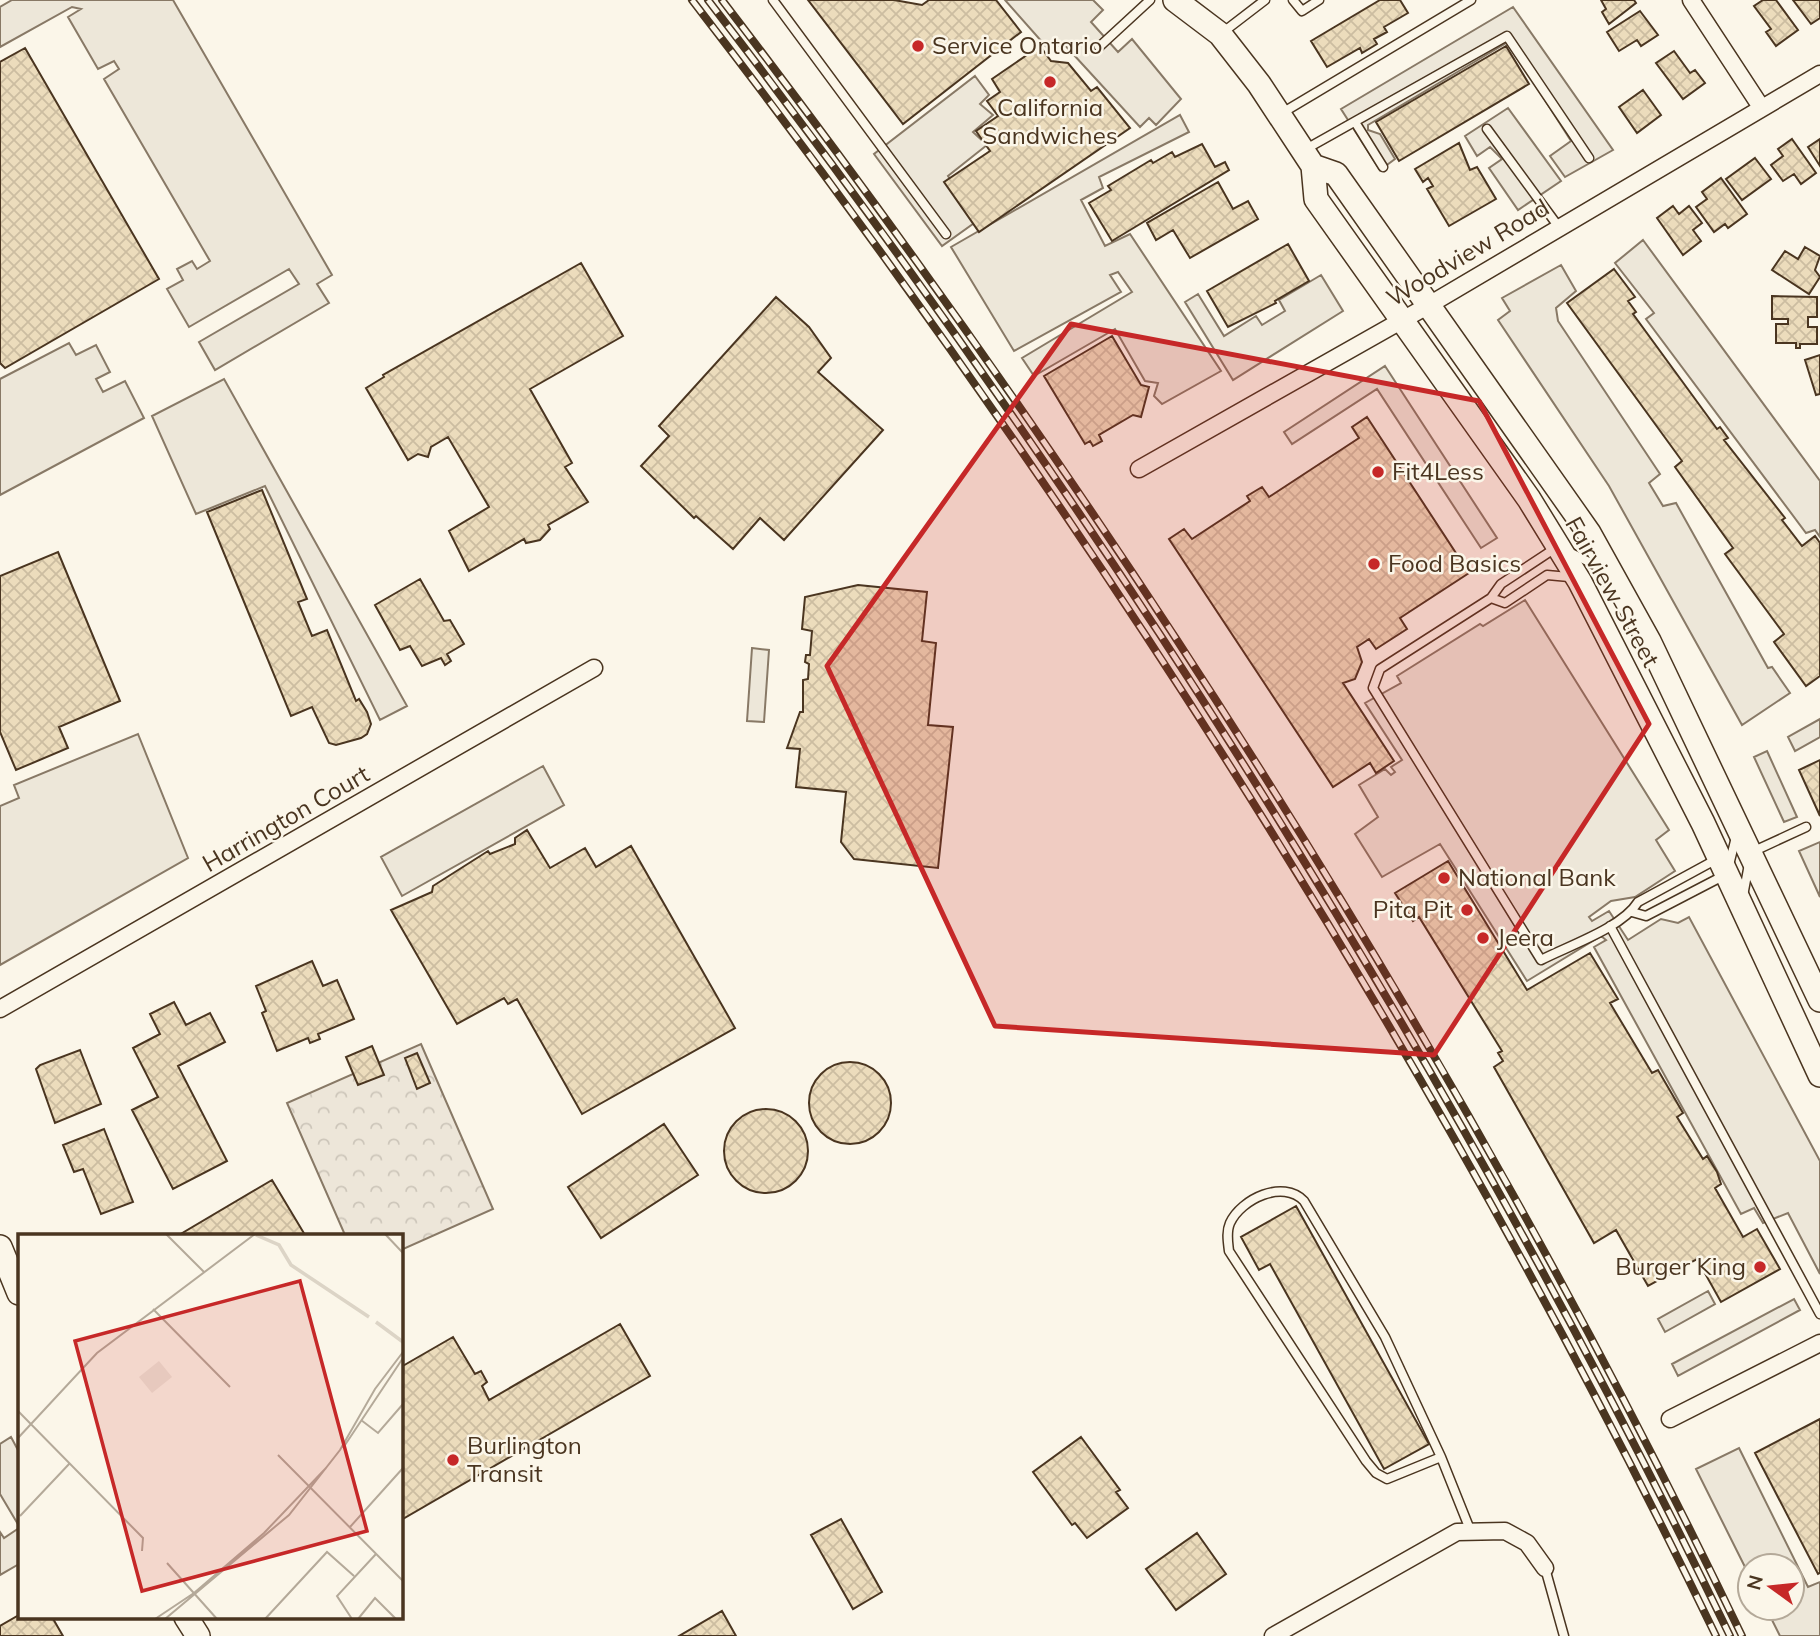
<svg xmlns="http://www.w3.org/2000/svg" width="1820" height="1636" viewBox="0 0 1820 1636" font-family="Mulish,sans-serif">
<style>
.park{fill:url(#park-crowns);stroke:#887966;stroke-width:2}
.parking{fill:#ede7d9;stroke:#887966;stroke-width:2}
.building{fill:url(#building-cross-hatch);stroke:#4a3520;stroke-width:2}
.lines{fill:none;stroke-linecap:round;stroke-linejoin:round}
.lane-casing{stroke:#4a3520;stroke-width:11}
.street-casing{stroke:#4a3520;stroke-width:19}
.secondary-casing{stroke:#4a3520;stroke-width:26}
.lane{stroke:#fbf6e9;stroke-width:8}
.street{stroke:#fbf6e9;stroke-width:16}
.secondary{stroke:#fbf6e9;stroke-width:23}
.rail-casing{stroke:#4a3520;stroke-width:8}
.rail{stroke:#fbf6e9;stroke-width:5;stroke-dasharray:16;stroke-linecap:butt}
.marked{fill:#c62828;fill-opacity:0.2;stroke:#c62828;stroke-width:5;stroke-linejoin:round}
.poi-dot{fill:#c62828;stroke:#fbf6e9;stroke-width:2.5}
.labels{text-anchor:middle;stroke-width:5;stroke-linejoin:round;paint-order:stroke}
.poi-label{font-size:24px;fill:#4a3520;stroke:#fbf6e9;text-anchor:start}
.street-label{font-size:24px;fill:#4a3520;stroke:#fbf6e9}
.inset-river{fill:none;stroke:#dcd4c6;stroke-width:3.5}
.inset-road{fill:none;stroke:#b4a999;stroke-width:2}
.view{fill:#c62828;fill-opacity:0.15;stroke:#c62828;stroke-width:3.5}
.inset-edge{fill:none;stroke:#4a3520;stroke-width:3.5}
</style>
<defs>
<pattern id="park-crowns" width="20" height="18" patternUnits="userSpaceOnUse" patternTransform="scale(1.75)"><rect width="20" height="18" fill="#ede6d9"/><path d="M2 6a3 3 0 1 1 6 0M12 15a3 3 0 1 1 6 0" fill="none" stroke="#cdc6ba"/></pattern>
<pattern id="building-cross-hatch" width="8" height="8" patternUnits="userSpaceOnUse" patternTransform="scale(1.75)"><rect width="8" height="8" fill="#ecdcbc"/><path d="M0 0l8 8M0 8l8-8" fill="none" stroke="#ccbda1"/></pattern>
</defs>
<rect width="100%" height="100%" fill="#fbf6e9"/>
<path class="park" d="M421,1044L493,1209L401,1250V1235H345L287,1103Z"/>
<path class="parking" d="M12,0H173L332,275L317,284L329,303L215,370L199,342L299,284L289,269L189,327L167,289L183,280L177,269L192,261L197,269L210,261L104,79L119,69L114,61L98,69L68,17L81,9L72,7L0,47V7Z
M1005,0H1093L1103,10L1091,22L1118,52L1132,39L1181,99L1156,125L1149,118L1140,127L1062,42L1051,52Z
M1513,7L1613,150L1565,177L1550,156L1571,141L1508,42L1368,125V130L1380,134L1395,159L1380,170L1341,109Z
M975,76L989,95L980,104L993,115L973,132L987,145L948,176L977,221L942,246L874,154Z
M1508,108L1561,181L1518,210L1489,168L1502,159L1490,147L1477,156L1465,136Z
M1180,115L1189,132L1099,177L1103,188L1081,200L1105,246L1130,234L1221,371L1162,404L1154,396L1158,383L1145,381L1115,329L1034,376L1022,358L1132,292L1118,272L1110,275L1121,292L1014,351L951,247Z
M1643,240L1820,481V537L1815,530L1806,533L1646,319L1654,313L1615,263Z
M1561,265L1576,291L1556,308L1558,321L1660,474L1649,483L1663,506L1676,503L1768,668L1772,667L1790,693L1742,725L1609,486L1498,320L1510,311L1502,298Z
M1321,275L1343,311L1233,380L1185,302L1198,294L1224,336L1256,316L1262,325L1285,311L1279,300Z
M69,343L76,355L96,345L110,372L96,379L103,392L125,381L144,418L0,495V379Z
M1385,366L1497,538L1481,548L1377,389L1292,444L1284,432Z
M224,379L407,706L380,720L265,486L196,514L152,416Z
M1525,600L1669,830L1656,840L1675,871L1635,897L1611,901L1589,917L1592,921L1609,911L1628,940L1661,919L1678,923L1689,917L1820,1161V1274L1788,1213L1763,1223L1754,1208L1741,1214L1594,947L1606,940L1601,936L1527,981L1440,844L1382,877L1355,834L1378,817L1359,785L1385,769L1391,775L1395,772L1391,767L1402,760L1365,703L1401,683L1397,676L1480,624L1483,626Z
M752,648L769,650L764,722L747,721Z
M1820,719V737L1795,751L1788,737Z
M138,734L188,858L0,965V806L19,798L14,785Z
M1767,751L1797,817L1784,822L1754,757Z
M543,766L564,805L402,896L381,857Z
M1820,842V897L1799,851Z
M1708,1291L1715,1304L1665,1332L1658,1319Z
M1794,1299L1800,1310L1678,1376L1672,1364Z
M11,1437L19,1452V1526L0,1494V1444Z
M1739,1448L1808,1587L1820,1582V1636H1780L1766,1608H1792V1566H1750V1577L1696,1469Z
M19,1528V1564L0,1575V1532L4,1538Z"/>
<path class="building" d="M808,0H894L922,5L929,0H996L1021,32L903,124Z
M1380,0H1400L1408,13L1384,27L1387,32L1374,39L1377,44L1362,53L1360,48L1327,67L1311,41Z
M1601,0H1634L1636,3L1609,24L1602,12L1606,9Z
M1763,0H1776L1798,30L1776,46L1766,32L1771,29L1754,6Z
M1793,0H1820V18L1811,24Z
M1640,11L1658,35L1641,46L1637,40L1619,51L1607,32Z
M1040,46L1051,61L1068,63L1091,91L1097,87L1130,128L979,232L944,182L990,151L976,131L998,116L987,101L1000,92L992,79Z
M1506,46L1529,84L1399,161L1376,122Z
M25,48L159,279L5,368L0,363V62Z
M1674,51L1690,73L1695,70L1705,83L1683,99L1656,63Z
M1643,90L1661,115L1637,133L1619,107Z
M1792,139L1816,173L1801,184L1794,174L1783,181L1771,165L1783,156L1778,149Z
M1820,139V166L1808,147Z
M1459,143L1470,170L1477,167L1496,199L1449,226L1427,189L1433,186L1428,178L1423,182L1415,169Z
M1202,144L1215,167L1225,162L1229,170L1112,241L1089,203L1111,190L1108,186L1151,160L1153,163L1172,152L1175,157Z
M1755,158L1771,179L1742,200L1726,179Z
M1721,178L1747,214L1728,228L1725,224L1714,232L1696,207L1707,199L1702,192Z
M1218,182L1233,209L1248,201L1258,219L1190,258L1173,230L1156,240L1147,223Z
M1673,206L1679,214L1689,206L1702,223L1693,230L1701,241L1683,255L1657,218Z
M1288,244L1309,281L1275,301L1276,303L1228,327L1207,291Z
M1805,247L1820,256L1815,270L1820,277L1809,294L1772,270L1785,251L1798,259Z
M581,263L623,336L530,389L572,463L565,467L588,502L548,525L550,529L540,540L526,543L524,539L469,571L449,531L489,507L448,437L431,447L428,457L418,454L408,460L366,388L384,377L383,375Z
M1614,269L1635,297L1628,301L1636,312L1633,314L1717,429L1720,427L1728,438L1724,440L1785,518L1782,520L1802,546L1815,536L1820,543V676L1806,686L1774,642L1784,634L1725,554L1733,548L1675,467L1682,461L1567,303Z
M1772,296L1817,297V317H1808V327H1817V344H1800V348H1796V343H1776V324H1788V319H1772Z
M776,297L809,327L831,358L818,372L883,430L784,540L760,518L733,549L696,516L694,518L641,466L669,436L659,426Z
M1112,336L1141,385L1149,387L1141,417L1133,415L1099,435L1102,441L1093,446L1090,441L1085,444L1044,376Z
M1820,355V394L1816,395L1805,360Z
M1367,417L1469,573L1400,618L1407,629L1376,649L1369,639L1357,647L1362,662L1355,679L1343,683L1394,761L1376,773L1370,763L1333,787L1169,539L1184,529L1192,539L1250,501L1247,496L1262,487L1269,497L1359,438L1352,427Z
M262,490L307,599L298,602L312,636L327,630L356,701L359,699L367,712L371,724L367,734L361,738L336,745L329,743L312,707L291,716L207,512Z
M58,552L120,701L59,727L68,748L16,770L0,732V576Z
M420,579L444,621L450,620L464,644L447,654L451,661L445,665L441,658L422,666L410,646L400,650L375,605Z
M858,585L927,592L922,641L936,643L928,725L953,727L938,868L854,859L841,842L846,792L796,787L800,749L787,748L800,712H803V680L808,679L809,664L805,662L806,655H810L812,631L802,629L805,597Z
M1820,760V816L1799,770Z
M527,830L550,868L585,848L596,867L631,846L735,1028L582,1114L517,999L508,1004L504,998L457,1024L391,910L432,892L433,886L488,851L490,854L515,844V838Z
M1448,861L1527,990L1590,953L1618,999L1610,1003L1652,1073L1658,1070L1683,1113L1677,1117L1703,1159L1707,1156L1717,1172L1721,1184L1715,1188L1743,1237L1757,1229L1780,1269L1721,1302L1697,1259L1648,1286L1616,1230L1594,1243L1494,1067L1503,1061L1498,1053L1502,1051L1419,917L1413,921L1395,893Z
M312,961L323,986L337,980L354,1019L318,1034L320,1039L310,1043L308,1038L277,1051L262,1013L266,1011L256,986Z
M174,1002L186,1025L210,1013L225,1042L178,1066L227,1161L173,1189L132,1110L158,1097L133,1048L160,1034L150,1014Z
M372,1046L384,1075L358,1085L346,1057Z
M80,1050L101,1104L55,1123L36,1069L40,1065Z
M417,1053L430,1083L417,1089L405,1058Z
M809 1103a41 41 0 1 1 82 0a41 41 0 1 1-82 0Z
M724 1151a42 42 0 1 1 84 0a42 42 0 1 1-84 0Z
M664,1124L698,1175L601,1238L568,1187Z
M104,1129L133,1202L101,1214L83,1169L74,1172L63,1145Z
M272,1180L305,1235H179Z
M1296,1206L1429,1444L1384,1469L1270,1264L1259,1270L1241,1237Z
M620,1324L650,1376L401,1520V1367L453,1337L475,1374L481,1371L487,1382L482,1386L489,1400Z
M1820,1419V1573L1818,1574L1755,1453Z
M1081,1437L1120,1490L1116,1492L1128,1508L1087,1538L1075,1523L1072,1525L1033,1472Z
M841,1519L882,1592L853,1609L811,1535Z
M1197,1533L1226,1574L1176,1610L1146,1569Z
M722,1611L736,1636H679Z
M19,1615L52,1617L63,1636H0V1626Z"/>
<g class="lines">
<defs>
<path id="lane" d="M773,0L946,234
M1293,0L1302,11L1319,0
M1222,33L1265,0
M1099,47L1150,0
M1282,113L1471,0
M1355,122L1383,167
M1487,129L1558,226
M1306,149L1507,36L1589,158
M1557,547L1501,584L1491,598L1380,669L1373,688L1541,960C1568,946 1622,928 1638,902L1717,859
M1569,552L1601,568
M1491,598L1505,603L1547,575L1569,577
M1752,852L1806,827
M1729,865L1736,837
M1743,896L1749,864
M1632,912L1646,916L1723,876
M1610,926L1820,1314
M1441,1457L1385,1337L1304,1201C1283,1179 1241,1199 1230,1223C1226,1232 1228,1242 1229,1251L1366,1461L1376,1473L1387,1479L1441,1457L1471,1532
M1545,1568L1564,1636"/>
<path id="street" d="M1691,0L1761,107
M1139,469L1429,305L1820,74
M0,1009L594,668
M1670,1419L1820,1343
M1273,1636L1457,1532L1505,1531L1527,1543L1545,1568"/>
<path id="secondary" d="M1175,0L1220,34L1259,84L1313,166L1316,199L1529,499L1580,582L1703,823L1820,1075
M1313,166L1336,174L1589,533L1649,641L1820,1000
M0,1247L19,1293
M186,1617L198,1636"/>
</defs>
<use href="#lane" class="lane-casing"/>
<use href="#street" class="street-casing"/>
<use href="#secondary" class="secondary-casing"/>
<use href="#lane" class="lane"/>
<use href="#street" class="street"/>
<use href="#secondary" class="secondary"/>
<defs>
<path id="rail" d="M692,0C1086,511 1435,1055 1716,1636
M708,0C1101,511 1449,1055 1730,1636
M722,0C1114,511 1463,1055 1742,1636"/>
</defs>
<use href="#rail" class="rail-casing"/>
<use href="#rail" class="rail"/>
</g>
<path class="marked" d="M1071,324L1479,401L1649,724L1434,1055L995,1026L827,666Z"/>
<g class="poi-dot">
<circle cx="918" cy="46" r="7"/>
<circle cx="1050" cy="82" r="7"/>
<circle cx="1378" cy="472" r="7"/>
<circle cx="1374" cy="564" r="7"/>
<circle cx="1444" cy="878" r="7"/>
<circle cx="1467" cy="910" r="7"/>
<circle cx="1483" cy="938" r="7"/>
<circle cx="1760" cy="1267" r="7"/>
<circle cx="453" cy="1460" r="7"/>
</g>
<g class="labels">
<g class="poi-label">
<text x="932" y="54">Service Ontario</text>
<text x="1050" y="116" text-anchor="middle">California<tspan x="1050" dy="28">Sandwiches</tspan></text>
<text x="1392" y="480">Fit4Less</text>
<text x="1388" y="572">Food Basics</text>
<text x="1458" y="886">National Bank</text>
<text x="1453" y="918" text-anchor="end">Pita Pit</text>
<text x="1497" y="946">Jeera</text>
<text x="1746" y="1275" text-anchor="end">Burger King</text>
<text x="467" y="1454">Burlington<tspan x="467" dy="28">Transit</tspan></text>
</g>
<g class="street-label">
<text transform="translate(1468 253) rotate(-31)" y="8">Woodview Road</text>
<text transform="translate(1612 592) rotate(61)" y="8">Fairview Street</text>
<text transform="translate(286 819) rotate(-30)" y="8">Harrington Court</text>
</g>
</g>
<g transform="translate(18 1234)">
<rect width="385" height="385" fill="#fbf6e9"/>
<path d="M141,127L154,143L134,159L121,143Z" fill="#ede6d9"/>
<path class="inset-river" d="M238,1L261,11L273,31L351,83M358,88L385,108"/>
<path class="inset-road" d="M148,0L186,38M367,0L385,19M135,75L212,153M0,177L125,304L124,317M343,186L360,199L385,170M0,204L79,119L237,0M325,214L385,124M260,221L385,347M2,282L52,229M332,293L385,234M149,329L199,385M137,385L176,359L246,299L308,234M147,385L271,281L322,216L357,155L385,118M247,385L309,318L336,342M334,385L319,362L358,320M340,385L357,364L378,385"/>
<path class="view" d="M282,47L349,297L124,357L57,107Z"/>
<rect width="385" height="385" class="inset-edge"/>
</g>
<g transform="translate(1771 1587) rotate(285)"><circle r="33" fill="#fbf6e9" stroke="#b4a999" stroke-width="2"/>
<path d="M0-5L12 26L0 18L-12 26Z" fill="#c62828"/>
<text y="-10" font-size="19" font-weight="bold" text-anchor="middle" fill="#4a3520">N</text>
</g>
</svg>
